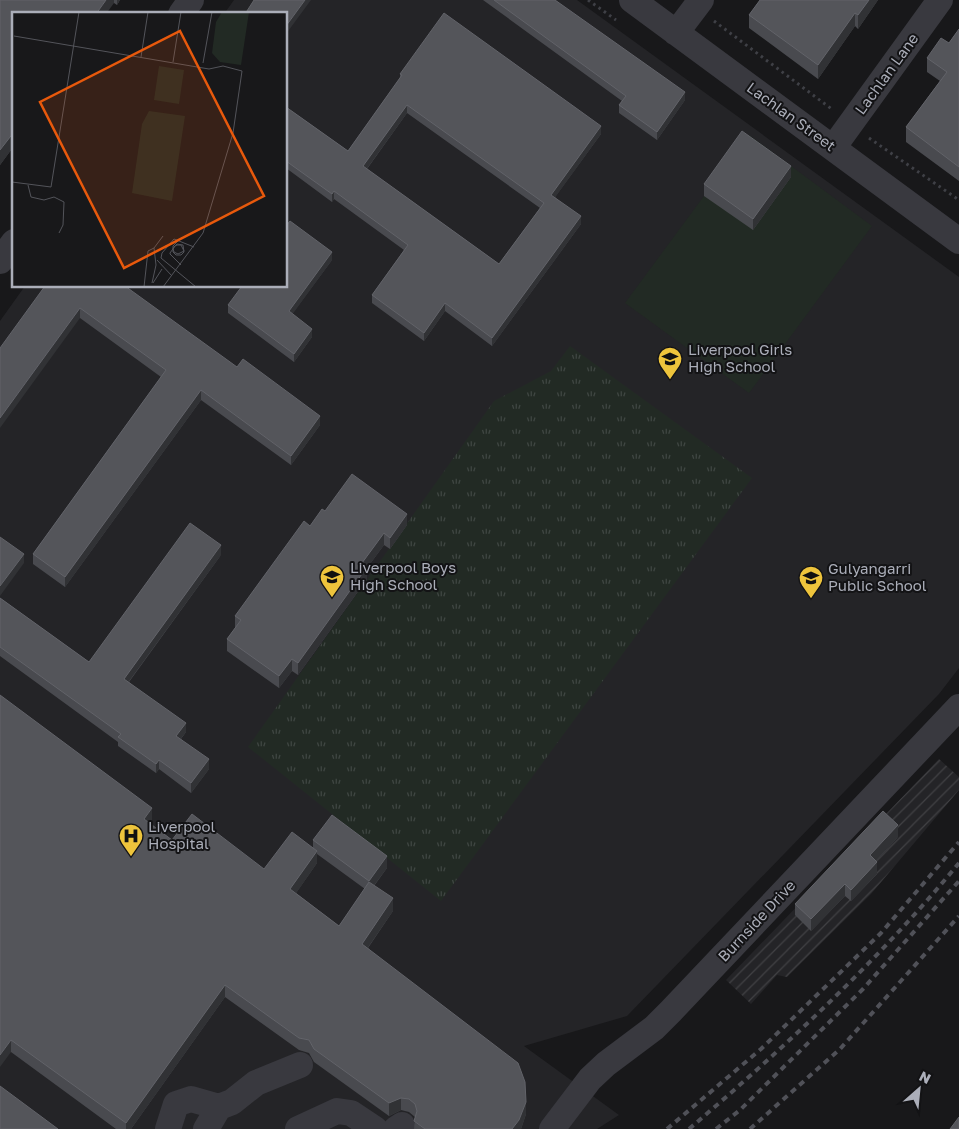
<svg xmlns="http://www.w3.org/2000/svg" width="959" height="1129" viewBox="0 0 959 1129" font-family="'Golos Text',sans-serif">
<style>
.built{fill:#242427}
.industrial{fill:url(#industrial-furrows)}
.park{fill:url(#park-tufts)}
.pitch{fill:#222a24}
.lines{fill:none;stroke-linecap:round;stroke-linejoin:round}
.path{stroke:#3f4046;stroke-width:3;stroke-dasharray:2.5 4;stroke-linecap:butt}
.minor{stroke:#39393f;stroke-width:26}
.rail{stroke:#505158;stroke-width:4;stroke-dasharray:6 5;stroke-linecap:butt}
.wall{fill:#494a4f;fill-rule:evenodd}
.shaded-wall{fill:#313235}
.building{fill:#54555a;stroke:#626369;fill-rule:evenodd}
.labels{text-anchor:middle;stroke-width:4;stroke-linejoin:round;paint-order:stroke}
.street-label{font-size:15px;fill:#abaeb9;stroke:#131315}
.poi-label{font-size:15px;fill:#abaeb9;stroke:#131315;text-anchor:start}
.inset-road{fill:none;stroke:#53545a;stroke-width:1}
.view{fill:#e8590c;fill-opacity:0.15;stroke:#e8590c;stroke-width:2.5}
.inset-edge{fill:none;stroke:#abaeb9;stroke-width:2.5}
</style>
<defs>
<pattern id="industrial-furrows" width="10" height="10" patternUnits="userSpaceOnUse" patternTransform="scale(1.25)"><rect width="10" height="10" fill="#242427"/><path d="M-1 1l2-2M0 10L10 0M9 11l2-2" fill="none" stroke="#414144"/></pattern>
<pattern id="park-tufts" width="24" height="20" patternUnits="userSpaceOnUse" patternTransform="scale(1.25)"><rect width="24" height="20" fill="#222a24"/><path d="M3 7l-1-3M5 7V3M7 7l1-3M15 17l-1-3M17 17v-4M19 17l1-3" fill="none" stroke="#3f4642"/></pattern>
</defs>
<rect width="100%" height="100%" fill="#18181a"/>
<path class="built" d="M234,0H577L959,277V668L939,694L627,1016L524,1046L619,1115L597,1129H0V321L25,286H286V14H224Z"/>
<path class="industrial" d="M939,759L959,777V790L871,894L787,977L777,975L751,1004L726,980Z"/>
<path class="park" d="M570,346L752,478L441,901L248,747L494,401L551,371Z"/>
<path class="pitch" d="M749,135L872,226L749,393L625,303Z"/>
<g class="lines">
<path class="path" d="M588,0L616,20
M714,21L833,110
M869,138L959,200"/>
<path class="minor" d="M632,0L959,241
M181,14L191,0
M676,33L701,0
M833,148L940,0
M0,261L14,242
M168,1129L176,1104L191,1099L219,1107
M206,1129L219,1107L232,1102L256,1083L300,1065
M298,1129L337,1111L351,1113L375,1129
M396,1129L402,1125
M552,1129L590,1079L606,1064L654,1028L671,1011L959,707"/>
<path class="rail" d="M667,1129L761,1049L881,933L959,842
M689,1129C784,1048 879,960 959,863
M716,1129L740,1110L863,989L959,881
M750,1129L840,1049L959,916"/>
</g>
<path class="wall" d="M0,0H120L117,5L114,3L14,14V146L0,165Z
M483,0H555L685,100L657,140L619,113V105L622,101Z
M760,0H878L858,29L855,26L818,79L749,28V15Z
M959,29V181L906,142V127L940,81L927,72V58L949,43Z
M400,74L601,134L555,197L581,224L492,346L445,311L424,341L372,303V295L404,250L334,199L332,202L286,168V107L348,151L400,78ZM407,113L540,208L499,264L367,169Z
M791,177L753,230L704,196V184Z
M332,260L292,314L312,337L294,362L228,313V305Z
M45,286L237,367L320,425L291,465L201,400L65,587L33,564V554L161,377L80,318Z
M325,511L407,525L390,549L384,545L367,568V579L298,675L292,671L279,688L227,651V639L235,628V616L310,526Z
M221,555L129,682L186,732L181,739L209,769L191,793L159,769L156,773L118,746V742L0,656V598L89,662Z
M0,695L152,820L150,824L172,840L264,869L313,848V840L387,868L374,886L393,911L368,948L526,1114L521,1129H414L415,1117L409,1112L401,1110L389,1116L314,1062L309,1053L299,1050L225,997L131,1129H116L11,1052ZM317,854L365,889L339,926L296,893L317,863Z
M898,837L876,861L877,874L851,901L845,896L811,931L795,915V904Z"/>
<path class="shaded-wall" d="M106,0H114V3L106,14H96Z
M117,0H120L117,5Z
M305,0H311L286,34V26Z
M869,0H878L858,29V15Z
M855,13V26L818,79V65Z
M685,92V100L657,140V132Z
M407,105V113L363,174V166Z
M601,126V134L551,203V195Z
M14,132V146L0,165V150Z
M791,166V177L753,230V219Z
M334,191V199L332,202V194Z
M581,216V224L492,346V338Z
M332,252V260L289,319V311Z
M445,303V311L424,341V333Z
M80,308V318L0,428V418Z
M312,329V337L294,362V354Z
M201,390V400L65,587V577Z
M320,416V425L291,465V456Z
M407,514V525L390,549V538Z
M384,533V545L367,568V579L298,675V663L362,563Z
M221,545V555L124,688V679Z
M24,554V563L0,596V586Z
M292,659V671L279,688V676Z
M186,723V732L176,745V736Z
M209,759V769L191,793V783Z
M159,760V769L156,773V764Z
M152,808V820L144,832V819Z
M898,825V837L870,867V855Z
M317,851V863L290,902V889Z
M387,856V868L369,892V881Z
M877,862V874L851,901V890Z
M845,884V896L811,931V919Z
M393,898V911L362,956V944Z
M225,985V997L131,1129H126V1123Z
M11,1040V1052L0,1067V1055Z
M401,1098V1110L389,1116V1103Z
M526,1102V1114L521,1129H512Z"/>
<path class="building" d="M0,0H106L96,14H14V132L0,150Z
M254,0H305L286,26V14H245Z
M494,0H555L685,92L657,132L619,105L626,96Z
M760,0H869L858,15L855,13L818,65L749,15Z
M444,13L601,126L551,195L581,216L492,338L445,303L424,333L372,295L408,245L334,191L332,194L286,161V107L348,151L402,75L400,74ZM407,105L544,203L499,264L363,166Z
M959,29V167L906,127L947,72L927,58L941,38L949,43Z
M742,131L791,166L753,219L704,184Z
M290,221L332,252L289,311L312,329L294,354L228,305L242,286H286V226Z
M45,286H125L237,367L243,359L320,416L291,456L201,390L65,577L33,554L166,370L80,308L0,418V348Z
M352,474L407,514L390,538L384,533L362,563L367,567L298,663L292,659L279,676L227,639L241,620L235,616L304,521L310,526L322,509L325,511Z
M190,523L221,545L124,679L186,723L176,736L209,759L191,783L159,760L156,764L118,737L121,734L0,647V598L89,662Z
M0,537L24,554L0,586Z
M0,695L152,808L144,819L172,840L192,814L264,869L292,832L317,851L290,889L339,926L369,882L393,898L362,944L518,1063L525,1082L526,1102L519,1120L512,1129H425L414,1121L417,1111L415,1104L409,1099L401,1098L389,1103L314,1049L309,1040L299,1038L225,985L126,1123L11,1040L0,1055Z
M883,811L898,825L870,855L877,862L851,890L845,884L811,919L795,904Z
M332,815L387,856L369,881L313,840Z
M0,1086L58,1129H0Z
M959,1117V1129H950Z"/>
<defs>
<symbol id="school-pin" viewBox="-11 -11 22 30"><path d="M0 17L-7.5 6A9.5 9.5 0 1 1 7.5 6Z" fill="#eec43c" stroke="#131315"/><path d="M0-5L7-2L0 1L-7-2ZM-4 1L0 2.5L4 1V4Q0 6-4 4Z" fill="#111"/></symbol>
<symbol id="hospital-pin" viewBox="-11 -11 22 30"><path d="M0 17L-7.5 6A9.5 9.5 0 1 1 7.5 6Z" fill="#eec43c" stroke="#131315"/><path d="M-5-5h3v3.5h4V-5h3V5h-3V1.5h-4V5h-3Z" fill="#111"/></symbol>
</defs>
<g fill-rule="evenodd">
<use href="#school-pin" x="656" y="345" width="28" height="38"/>
<use href="#school-pin" x="318" y="563" width="28" height="38"/>
<use href="#school-pin" x="797" y="564" width="28" height="38"/>
<use href="#hospital-pin" x="117" y="822" width="28" height="38"/>
</g>
<g class="labels">
<g class="street-label">
<text transform="translate(887 74) rotate(-54)" y="5">Lachlan Lane</text>
<text transform="translate(791 117) rotate(36)" y="5">Lachlan Street</text>
<text transform="translate(757 921) rotate(-47)" y="5">Burnside Drive</text>
</g>
<g class="poi-label">
<text x="688" y="355">Liverpool Girls<tspan x="688" dy="17">High School</tspan></text>
<text x="350" y="573">Liverpool Boys<tspan x="350" dy="17">High School</tspan></text>
<text x="828" y="574">Gulyangarri<tspan x="828" dy="17">Public School</tspan></text>
<text x="148" y="832">Liverpool<tspan x="148" dy="17">Hospital</tspan></text>
</g>
</g>
<g transform="translate(12 12)">
<rect width="275" height="275" fill="#18181a"/>
<path d="M210,0H237L229,53L208,50L200,41L204,10ZM137,99L173,104L160,189L120,181L130,112Z" fill="#222a24"/>
<path d="M147,54L172,58L167,92L142,88Z" fill="#222a24"/>
<path class="inset-road" d="M2,24L197,57L211,54L230,59L221,121L191,221L151,275M129,45L136,0M161,50L169,0M191,51L200,0M0,170L39,175L67,0M16,173L19,185L32,188L42,185L52,190L51,213L47,221M182,235L162,227L150,241L149,246L184,275M145,248L160,264M169,253L158,242V241L163,234L165,233H169L172,239L166,242L162,240L161,237L162,235L165,232L171,233L172,240L169,243H164L161,240V234L170,225M140,271L144,253L142,236L151,224M141,271L150,257M132,275L136,239L142,236"/>
<path class="view" d="M168,19L252,184L112,256L28,90Z"/>
<rect width="275" height="275" class="inset-edge"/>
</g>
<g transform="translate(919 1089) rotate(27)" stroke="#131315" stroke-width="4" paint-order="stroke">
<path d="M0-4L9 19L0 12L-9 19Z" fill="#abaeb9"/>
<text y="-8" font-size="14" font-weight="bold" text-anchor="middle" fill="#abaeb9">N</text>
</g>
</svg>
